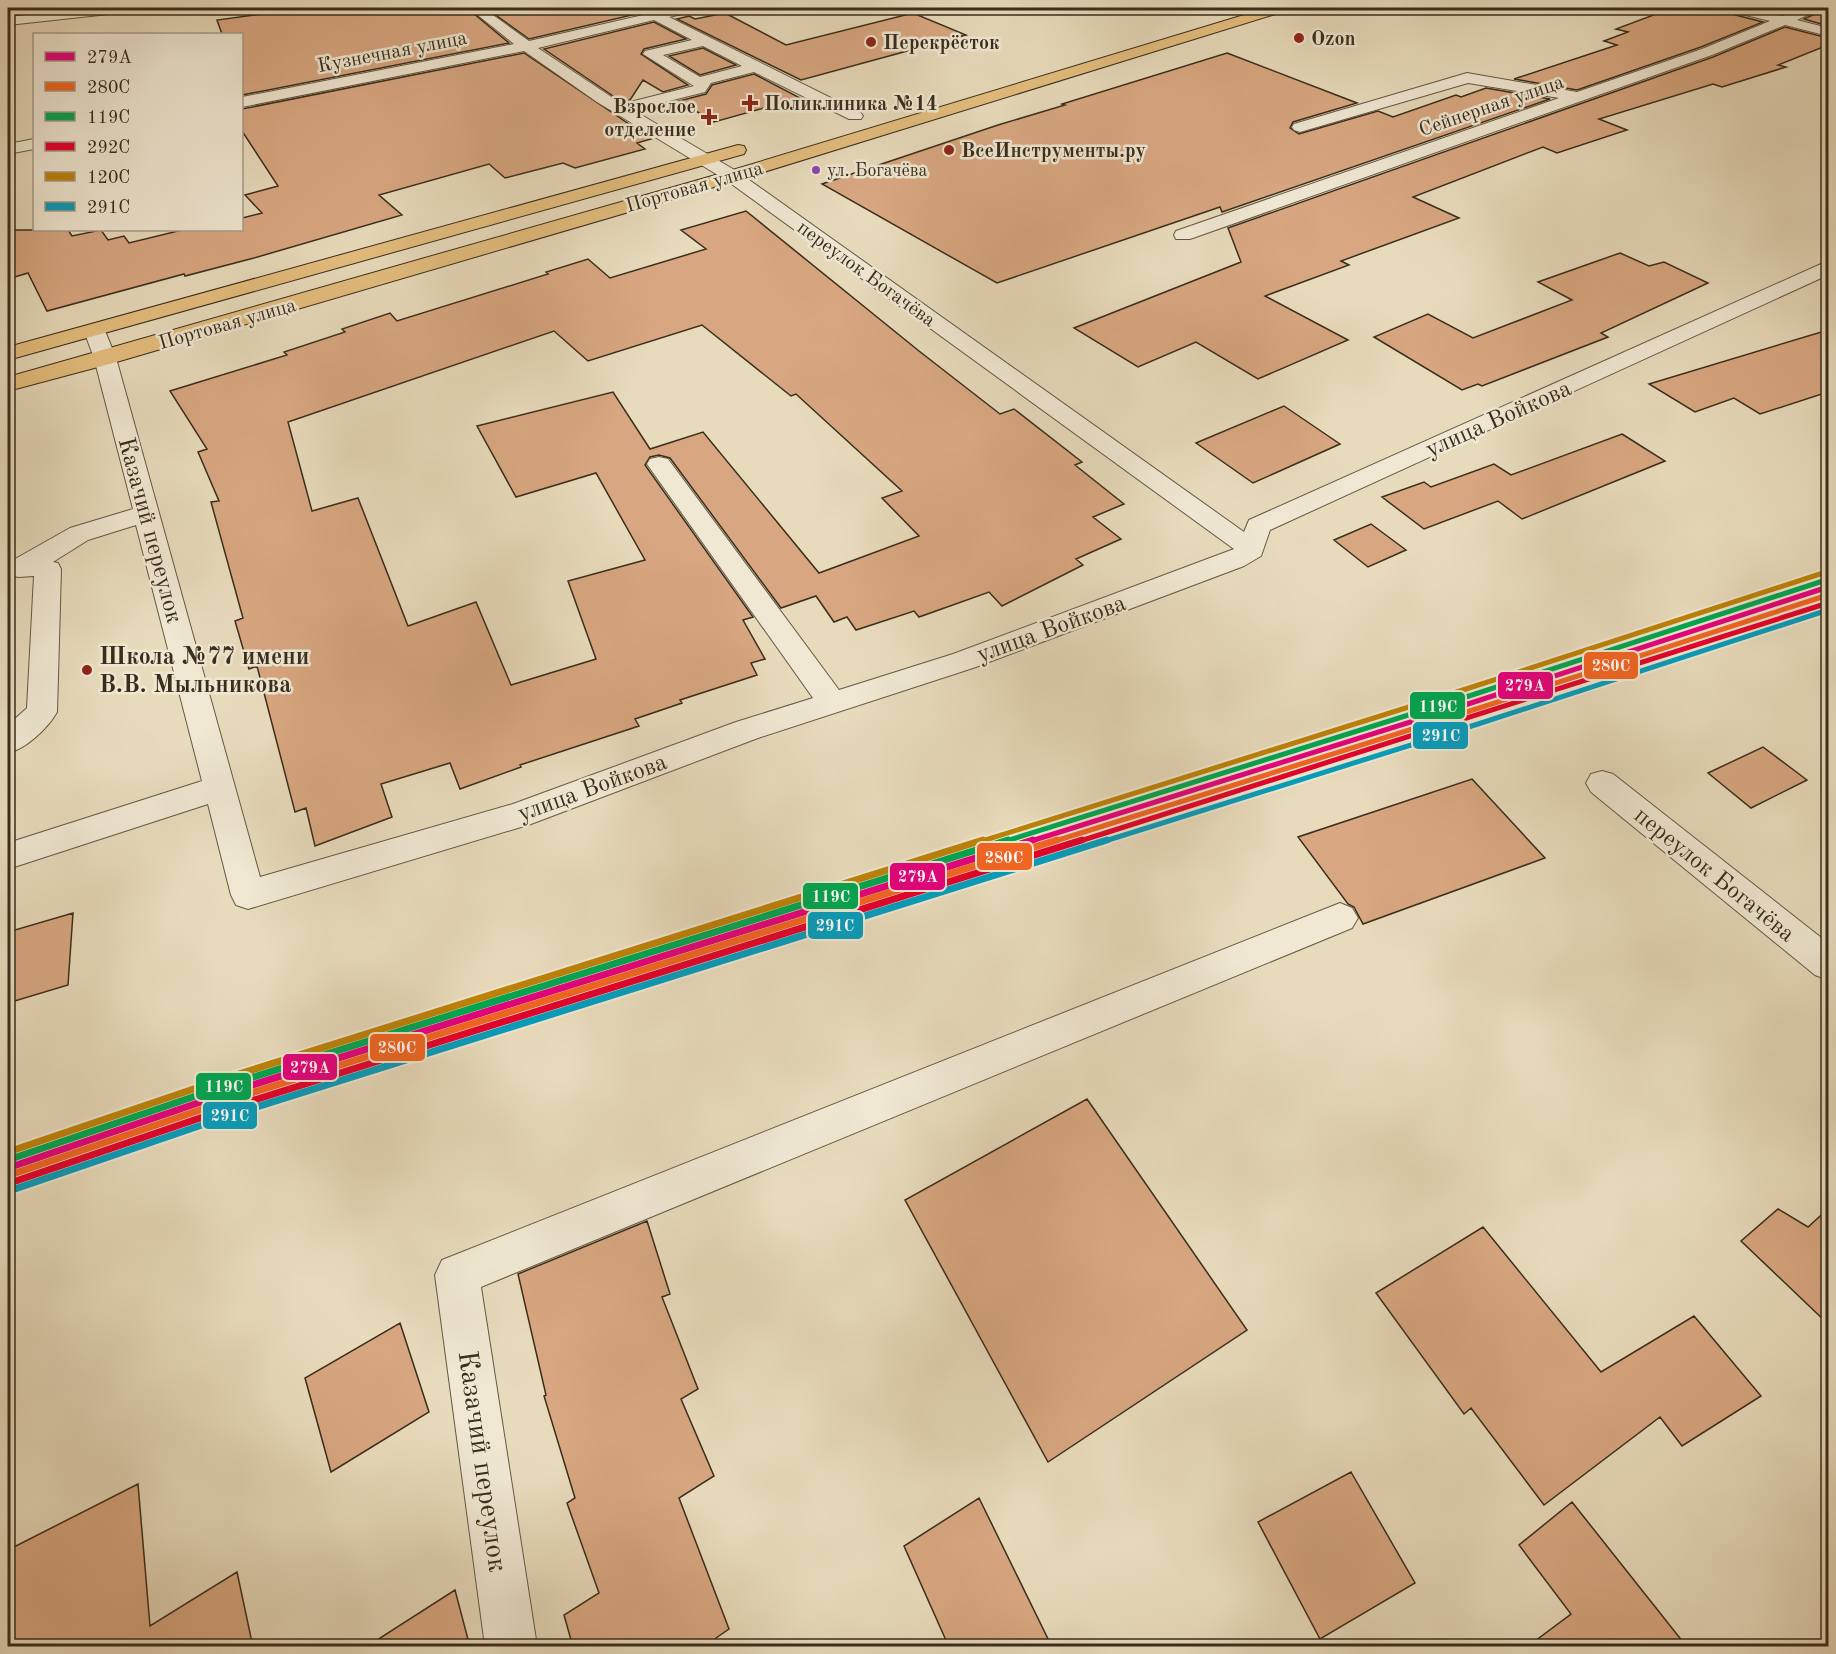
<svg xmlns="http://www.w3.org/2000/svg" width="1836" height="1654" viewBox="0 0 1836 1654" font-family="'Old Standard TT',serif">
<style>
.building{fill:#d8a781;stroke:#392d1c;stroke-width:1.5;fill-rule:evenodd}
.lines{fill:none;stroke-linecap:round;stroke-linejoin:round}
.minor-casing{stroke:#655844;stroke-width:2}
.major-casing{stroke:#392d1c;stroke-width:2}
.minor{fill:#f0e8d3;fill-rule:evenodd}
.major{fill:#e4be7e;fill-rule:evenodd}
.rail-1-far1-casing{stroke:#f0e8d3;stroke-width:9}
.rail-1-casing{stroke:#f0e8d3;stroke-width:11}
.rail-2-far1-casing{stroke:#f0e8d3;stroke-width:9}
.rail-2-casing{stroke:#f0e8d3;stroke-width:11}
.rail-3-far1-casing{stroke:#f0e8d3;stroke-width:9}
.rail-3-casing{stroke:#f0e8d3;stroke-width:11}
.rail-4-far1-casing{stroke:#f0e8d3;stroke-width:9}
.rail-4-casing{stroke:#f0e8d3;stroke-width:11}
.rail-5-far1-casing{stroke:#f0e8d3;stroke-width:9}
.rail-5-casing{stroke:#f0e8d3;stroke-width:11}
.rail-6-far1-casing{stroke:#f0e8d3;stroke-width:9}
.rail-6-casing{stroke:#f0e8d3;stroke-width:11}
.rail-1-far1{stroke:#e5007d;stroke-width:5}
.rail-1{stroke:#e5007d;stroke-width:7}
.rail-2-far1{stroke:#f26522;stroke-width:5}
.rail-2{stroke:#f26522;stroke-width:7}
.rail-3-far1{stroke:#00a651;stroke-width:5}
.rail-3{stroke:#00a651;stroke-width:7}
.rail-4-far1{stroke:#e4002b;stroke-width:5}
.rail-4{stroke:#e4002b;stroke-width:7}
.rail-5-far1{stroke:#be8208;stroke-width:5}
.rail-5{stroke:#be8208;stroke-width:7}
.rail-6-far1{stroke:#069dbc;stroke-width:5}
.rail-6{stroke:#069dbc;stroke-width:7}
.poi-dot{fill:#8f2418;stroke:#f0e8d3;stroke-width:2}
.bus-dot{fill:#8e44ad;stroke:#f0e8d3;stroke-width:2}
.labels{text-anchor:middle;stroke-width:5;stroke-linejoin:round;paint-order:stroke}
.far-bus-label{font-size:18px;fill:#392d1c;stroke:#f0e8d3;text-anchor:start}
.far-poi-label{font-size:20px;font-weight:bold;fill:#392d1c;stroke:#f0e8d3;text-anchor:start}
.far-street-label{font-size:20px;fill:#392d1c;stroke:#f0e8d3}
.street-label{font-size:24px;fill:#392d1c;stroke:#f0e8d3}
.poi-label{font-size:24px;font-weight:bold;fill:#392d1c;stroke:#f0e8d3;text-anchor:start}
.near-street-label{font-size:28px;fill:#392d1c;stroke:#f0e8d3}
.line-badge{stroke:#f0e8d3;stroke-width:2}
.badge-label{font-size:16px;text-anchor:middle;font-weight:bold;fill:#fff}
</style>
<rect width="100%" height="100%" fill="#e8dbbc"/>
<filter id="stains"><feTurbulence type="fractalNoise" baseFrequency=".00333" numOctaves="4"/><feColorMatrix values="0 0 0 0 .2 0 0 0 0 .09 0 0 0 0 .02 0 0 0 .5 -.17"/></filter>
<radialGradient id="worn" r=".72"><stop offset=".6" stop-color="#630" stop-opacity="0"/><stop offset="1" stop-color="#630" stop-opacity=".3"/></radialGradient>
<path class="building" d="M305,8H467L509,43L242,95V34H222L217,20Z
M486,8H658V9L529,39Z
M1672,8H1725L1728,13L1763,22L1701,47L1577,90L1514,79L1617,45L1604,41L1628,32L1616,29Z
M1819,8H1828V26L1804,19L1817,13Z
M725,13L786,45L913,13L966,35L801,80L677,19L689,16L695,19Z
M654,22L686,39L644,49L641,54L688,85L663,92L643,80L630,100L622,102L544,49Z
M1785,27L1828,38V45L1778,65L1786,67L1722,87L1713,84L1599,119L1627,130L1557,153L1543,147L1413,197L1459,218L1341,261L1349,265L1265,296L1348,340L1258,379L1196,342L1138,367L1074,328L1241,262L1228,228L1713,57Z
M703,48L736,65L700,75L669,56Z
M524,53L651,139L637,143L645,149L575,168L563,163L505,178L489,164L379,195L402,215L254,258L185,276L184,274L47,311L28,273L8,279V230H68L72,236L101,230L108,240L124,236L129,243L182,230H242V218L262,213L245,195L278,186L242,131V109Z
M1227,53L1357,103L1293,122L1290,128L1299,134L1378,111L1393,117L1456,95L1461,97L1486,88L1550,99L1222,212L1220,207L997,283L822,184L998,125L1065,105L1062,104Z
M754,74L800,98L714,122L679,101L706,94L712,85Z
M746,211L919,351L1000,414L1014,409L1082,462L1075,465L1124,504L1093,517L1121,539L1076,559L1083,565L1002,606L989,592L919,617L914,611L856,630L847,617L834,622L816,596L781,608L670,458L659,455L650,457L645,465L753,617L743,620L765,659L751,663L757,675L680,700L682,703L635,719L639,726L520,765L521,767L460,789L450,763L381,784L392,817L315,846L306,808L295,812L257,666L249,669L235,621L243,618L211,502L219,501L198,452L207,449L170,391L287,355L284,352L345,332L342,329L390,313L397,321L548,274L546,272L588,259L610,278L706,249L681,230ZM702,325L791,396L796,394L902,491L882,498L919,536L819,573L703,432L650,449L613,392L477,426L516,497L596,473L645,560L568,581L596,659L511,685L476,602L408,626L358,498L312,511L288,422L554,331L588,361Z
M1620,253L1649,266L1664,262L1708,283L1601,333L1608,337L1482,386L1478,384L1462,390L1374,337L1428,314L1473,338L1572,300L1538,282Z
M1828,330V392L1760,414L1734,398L1695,412L1649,384Z
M1284,406L1340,444L1253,483L1196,443Z
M1622,434L1665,461L1522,519L1498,501L1424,529L1382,497L1424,482L1431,487L1494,464L1511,475Z
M1371,524L1406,550L1368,567L1334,540Z
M1763,747L1807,780L1751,808L1708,773Z
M1472,779L1545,858L1363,924L1354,907L1348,904L1298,837Z
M73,913L68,985L8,1003V932Z
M1087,1099L1247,1330L1048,1462L905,1200Z
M1778,1209L1808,1227L1828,1209V1324L1741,1241Z
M647,1221L670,1294L662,1297L698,1389L681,1399L714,1476L679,1498L729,1629L703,1647H573L564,1615L599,1593L567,1503L575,1498L544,1396L546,1395L518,1274Z
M1483,1227L1601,1372L1694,1316L1761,1396L1682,1446L1660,1417L1544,1505L1471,1408L1464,1414L1376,1293Z
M400,1323L429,1412L331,1472L305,1378Z
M1351,1472L1415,1583L1320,1639L1258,1522Z
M138,1484L150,1626L237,1572L253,1647H8V1550Z
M979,1498L1052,1647H949L904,1546Z
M1572,1502L1687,1647H1527L1571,1614L1519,1545Z
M455,1590L470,1647H366Z"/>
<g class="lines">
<defs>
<path id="minor" d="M94,8H134L127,12L8,25V17Z
M469,8H483L529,41L674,8H696L695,11L669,17L861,113L863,116L861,119H849L754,72L711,83L705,92L633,110L738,172L1244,532L1249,520L1821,264L1828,262V275L1270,530L1261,556L1244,566L973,668L758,738L531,824L248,909L236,905L231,895L208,804L8,869V843L202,781L136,525L88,540L53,562L58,563L61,569L57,712C48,728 26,749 8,753V725L27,708L34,576L18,577L9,574L8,563L70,528L133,509L94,358L84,331L87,326L95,325L103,326L116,358L260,877L513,804L736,722L813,698L647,464L650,459L659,457L668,459L839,690L953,654L1234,549L726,180L597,102L524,51L242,107V97L514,44ZM654,20L692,40L645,51L643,54L694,86L622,104L538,48ZM703,46L742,66L700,77L663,55Z
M1727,8H1748L1782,16L1801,8H1817L1816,11L1797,20L1828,28V36L1785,25L1712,55L1190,239H1176L1174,235L1176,231L1559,98L1468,83L1300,132L1294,130L1292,127L1294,124L1467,73L1577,92L1702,49L1770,21L1729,11Z
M34,139V149L8,154V144Z
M1602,771L1613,774L1828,943V980L1815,975L1591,792L1586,783L1591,774Z
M1340,903L1352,908L1358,918L1352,928L481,1287L537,1646H485L435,1275L442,1260Z"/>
<path id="major" d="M1267,8H1287L1285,11L738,180L113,363L8,391V377L726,172Z
M738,145L744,146L746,150L744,154L8,360V347Z"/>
</defs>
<use href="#minor" class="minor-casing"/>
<use href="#major" class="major-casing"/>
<use href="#minor" class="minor"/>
<use href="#major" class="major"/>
<defs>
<path id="rail-1-far1" d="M1028,842L1471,703L1828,587"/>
<path id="rail-1" d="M8,1168L227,1093L1033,840"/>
<path id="rail-2-far1" d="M1052,842L1473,710L1828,595"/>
<path id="rail-2" d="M10,1175L229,1100L1057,840"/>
<path id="rail-3-far1" d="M1003,842L1469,696L1826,580"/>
<path id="rail-3" d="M8,1160L225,1086L1008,840"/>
<path id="rail-4-far1" d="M1077,842L1828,603"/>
<path id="rail-4" d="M13,1182L232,1107L1082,840"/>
<path id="rail-5-far1" d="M979,842L1466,689L1823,573"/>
<path id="rail-5" d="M8,1152L223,1079L983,840"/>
<path id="rail-6-far1" d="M1102,842L1478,724L1828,610"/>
<path id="rail-6" d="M15,1189L234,1114L1107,840"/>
</defs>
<use href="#rail-1-far1" class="rail-1-far1-casing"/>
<use href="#rail-1" class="rail-1-casing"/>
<use href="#rail-2-far1" class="rail-2-far1-casing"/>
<use href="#rail-2" class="rail-2-casing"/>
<use href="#rail-3-far1" class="rail-3-far1-casing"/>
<use href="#rail-3" class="rail-3-casing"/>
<use href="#rail-4-far1" class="rail-4-far1-casing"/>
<use href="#rail-4" class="rail-4-casing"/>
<use href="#rail-5-far1" class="rail-5-far1-casing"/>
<use href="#rail-5" class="rail-5-casing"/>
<use href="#rail-6-far1" class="rail-6-far1-casing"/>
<use href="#rail-6" class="rail-6-casing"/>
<use href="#rail-1-far1" class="rail-1-far1"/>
<use href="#rail-1" class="rail-1"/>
<use href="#rail-2-far1" class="rail-2-far1"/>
<use href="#rail-2" class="rail-2"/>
<use href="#rail-3-far1" class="rail-3-far1"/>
<use href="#rail-3" class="rail-3"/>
<use href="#rail-4-far1" class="rail-4-far1"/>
<use href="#rail-4" class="rail-4"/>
<use href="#rail-5-far1" class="rail-5-far1"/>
<use href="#rail-5" class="rail-5"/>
<use href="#rail-6-far1" class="rail-6-far1"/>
<use href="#rail-6" class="rail-6"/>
</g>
<g class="poi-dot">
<circle cx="1299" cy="38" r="6"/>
<circle cx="871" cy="42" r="6"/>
<path d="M747 94h6v6h6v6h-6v6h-6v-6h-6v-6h6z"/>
<path d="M706 108h6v6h6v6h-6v6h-6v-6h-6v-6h6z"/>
<circle cx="949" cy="150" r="6"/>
<circle cx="87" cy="670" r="6"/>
</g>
<circle class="bus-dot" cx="816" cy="170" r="5"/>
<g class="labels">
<g class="far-bus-label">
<text x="827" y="176">ул. Богачёва</text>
</g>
<g class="far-poi-label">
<text x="1311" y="45">Ozon</text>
<text x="883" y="49">Перекрёсток</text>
<text x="764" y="110">Поликлиника №14</text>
<text x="696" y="113" text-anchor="end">Взрослое<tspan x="696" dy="23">отделение</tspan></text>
<text x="961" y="157">ВсеИнструменты.ру</text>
</g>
<g class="far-street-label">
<text transform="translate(392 51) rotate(-11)" y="7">Кузнечная улица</text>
<text transform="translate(1491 105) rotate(-19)" y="7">Сейнерная улица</text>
<text transform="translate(694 186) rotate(-16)" y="7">Портовая улица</text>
<text transform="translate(867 273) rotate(36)" y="7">переулок Богачёва</text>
<text transform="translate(227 323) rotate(-16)" y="7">Портовая улица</text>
</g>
<g class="street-label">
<text transform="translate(1498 418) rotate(-24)" y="8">улица Войкова</text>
<text transform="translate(151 530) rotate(75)" y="8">Казачий переулок</text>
<text transform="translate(1051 628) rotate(-20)" y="8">улица Войкова</text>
<text transform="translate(592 787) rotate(-20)" y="8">улица Войкова</text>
<text transform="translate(1715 874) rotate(39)" y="8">переулок Богачёва</text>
</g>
<g class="poi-label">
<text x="99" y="664">Школа №77 имени<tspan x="99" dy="28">В.В. Мыльникова</tspan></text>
</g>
<g class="near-street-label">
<text transform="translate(484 1461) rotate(82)" y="10">Казачий переулок</text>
</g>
</g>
<g class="line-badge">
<rect x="1583" y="651" width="56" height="29" rx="6" fill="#f26522"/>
<rect x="1497" y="671" width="57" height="29" rx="6" fill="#e5007d"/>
<rect x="1409" y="691" width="57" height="29" rx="6" fill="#00a651"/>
<rect x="1412" y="721" width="57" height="29" rx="6" fill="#069dbc"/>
<rect x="976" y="842" width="57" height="29" rx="6" fill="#f26522"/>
<rect x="889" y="862" width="57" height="29" rx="6" fill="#e5007d"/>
<rect x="802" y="882" width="57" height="28" rx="6" fill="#00a651"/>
<rect x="807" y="911" width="57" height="29" rx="6" fill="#069dbc"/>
<rect x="369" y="1033" width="57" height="29" rx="6" fill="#f26522"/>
<rect x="282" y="1053" width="56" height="28" rx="6" fill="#e5007d"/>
<rect x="195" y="1072" width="57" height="29" rx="6" fill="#00a651"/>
<rect x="202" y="1101" width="56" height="29" rx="6" fill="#069dbc"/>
</g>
<g class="badge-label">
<text x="1611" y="671">280С</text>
<text x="1525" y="691">279А</text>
<text x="1438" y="712">119С</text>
<text x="1441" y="741">291С</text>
<text x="1004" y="863">280С</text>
<text x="918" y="882">279А</text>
<text x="831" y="902">119С</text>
<text x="835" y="931">291С</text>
<text x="397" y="1053">280С</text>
<text x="310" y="1073">279А</text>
<text x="224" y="1092">119С</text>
<text x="230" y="1121">291С</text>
</g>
<rect width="1836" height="1654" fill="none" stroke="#e8dbbc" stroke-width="30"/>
<rect x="9" y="9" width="1818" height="1636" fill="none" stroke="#392d1c" stroke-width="3"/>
<rect x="15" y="15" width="1806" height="1624" fill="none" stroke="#392d1c" stroke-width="1.5"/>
<rect x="33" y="33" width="210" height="198" fill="#f0e8d3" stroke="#a79d8a" stroke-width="1.5"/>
<rect x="45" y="52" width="30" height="9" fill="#e5007d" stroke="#a79d8a" stroke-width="1.5"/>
<text x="87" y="63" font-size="18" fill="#392d1c">279А</text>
<rect x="45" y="82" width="30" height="9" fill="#f26522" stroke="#a79d8a" stroke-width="1.5"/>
<text x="87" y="93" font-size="18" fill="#392d1c">280С</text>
<rect x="45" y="112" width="30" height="9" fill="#00a651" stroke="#a79d8a" stroke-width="1.5"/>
<text x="87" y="123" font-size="18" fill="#392d1c">119С</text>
<rect x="45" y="142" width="30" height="9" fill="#e4002b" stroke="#a79d8a" stroke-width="1.5"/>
<text x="87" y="153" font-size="18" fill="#392d1c">292С</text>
<rect x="45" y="172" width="30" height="9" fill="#be8208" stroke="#a79d8a" stroke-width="1.5"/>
<text x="87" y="183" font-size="18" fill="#392d1c">120С</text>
<rect x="45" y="202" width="30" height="9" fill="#069dbc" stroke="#a79d8a" stroke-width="1.5"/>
<text x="87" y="213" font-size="18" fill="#392d1c">291С</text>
<rect width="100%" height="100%" filter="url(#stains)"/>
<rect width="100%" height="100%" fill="url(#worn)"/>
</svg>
